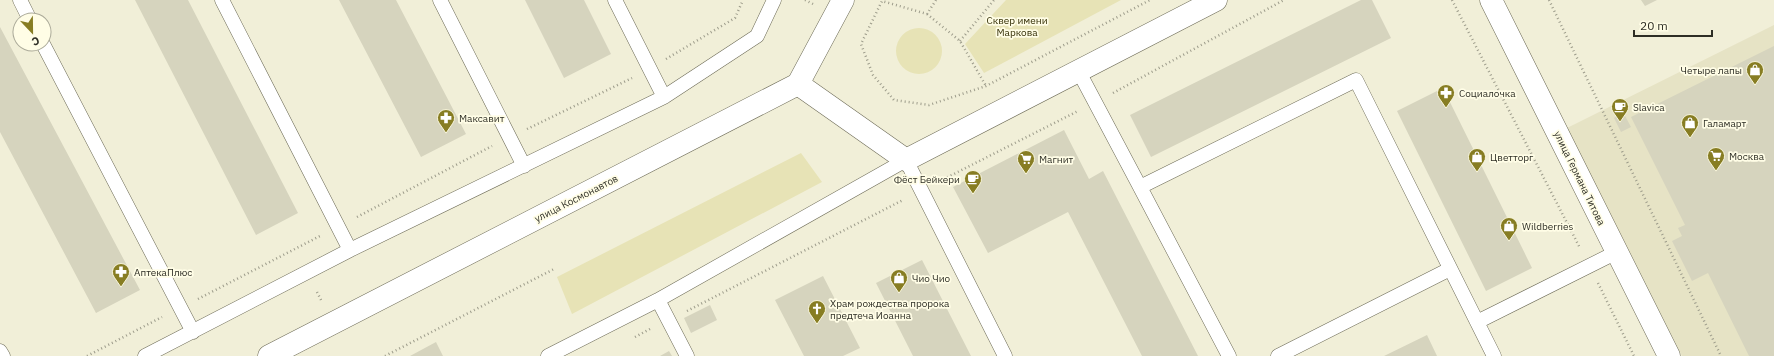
<svg xmlns="http://www.w3.org/2000/svg" width="1774" height="356" viewBox="0 0 1774 356" font-family="'IBM Plex Sans',sans-serif">
<style>
.built{fill:#e6e3c5}
.green{fill:#e7e3b6}
.building{fill:#d6d4be}
.lines{fill:none;stroke-linecap:round;stroke-linejoin:round}
.lane-casing{stroke:#6d6b57;stroke-width:15}
.street-casing{stroke:#6d6b57;stroke-width:23}
.secondary-casing{stroke:#6d6b57;stroke-width:23}
.path{stroke:#9d9c8b;stroke-width:2.5;stroke-dasharray:1 3;stroke-linecap:butt}
.lane{stroke:#fff;stroke-width:14}
.street{stroke:#fff;stroke-width:22}
.secondary{stroke:#fff;stroke-width:22}
.labels{text-anchor:middle;stroke-width:3.5;stroke-linejoin:round;paint-order:stroke}
.park-label{font-size:10px;fill:#322d04;stroke:#fffde6}
.poi-label{font-size:10px;fill:#2e2e25;stroke:#fffde6;text-anchor:start}
.street-label{font-size:10px;fill:#2e2e25;stroke:#fffde6}
</style>
<rect width="100%" height="100%" fill="#f1efd8"/>
<path class="built" d="M1774,25V356H1682L1567,128Z"/>
<path class="green" d="M1006,0H1121L984,73L965,44Z
M896 51a23 23 0 1 1 46 0a23 23 0 1 1-46 0Z
M801,153L822,182L572,314L557,277Z"/>
<path class="building" d="M135,0H188L298,213L256,235Z
M339,0H396L466,134L421,157Z
M525,0H584L611,54L564,78Z
M1361,0H1372L1391,38L1151,157L1130,115Z
M1641,0H1657L1645,6Z
M0,27L140,290L96,313L0,132Z
M1774,46V356H1749L1708,273L1692,281L1672,241L1682,236L1678,228L1685,225L1631,117Z
M1443,88L1532,268L1486,291L1397,111Z
M1623,112L1631,127L1621,132L1614,118Z
M1064,130L1089,179L1103,171L1198,356H1142L1068,212L988,253L953,187Z
M922,260L971,356H913L876,283Z
M823,276L860,348L843,356H804L775,300Z
M710,305L717,320L691,333L684,318Z
M1427,335L1437,356H1384Z
M436,342L443,356H410Z
M669,351L672,356H660Z"/>
<g class="lines">
<defs>
<path id="lane" d="M20,0L30,20
M222,0L350,250
M440,0L524,166
M615,0L664,97
M43,44L193,332
M1079,72L1140,187L1356,80L1494,356
M1140,187L1229,356
M658,300L687,356
M1477,322L1617,252
M0,351L3,356
M145,356L350,250L664,97L757,36L774,0
M548,356L658,300L906,160L1005,356
M1278,356L1450,269"/>
<path id="street" d="M1491,0L1669,356
M798,84L906,160L1216,0"/>
<path id="secondary" d="M269,356L798,84L843,0"/>
</defs>
<use href="#lane" class="lane-casing"/>
<use href="#street" class="street-casing"/>
<use href="#secondary" class="secondary-casing"/>
<path class="path" d="M805,0L813,4
M936,0L927,14L882,1L861,44L873,75L894,100L929,105L986,86L1150,0
M1452,0L1580,248
M1549,0L1721,356
M927,14L960,41L986,86
M960,41L994,0
M666,59L735,18L743,0
M1113,93L1284,0
M527,129L632,78
M940,181L1078,111
M357,217L492,146
M1598,283L1634,356
M317,292L322,302
M198,299L320,236
M687,311L903,200
M635,337L650,329
M87,356L162,317
M385,356L554,269"/>
<use href="#lane" class="lane"/>
<use href="#street" class="street"/>
<use href="#secondary" class="secondary"/>
</g>
<defs>
<symbol id="shop-pin" viewBox="-11 -11 22 30"><path d="M0 17L-7.5 6A9.5 9.5 0 1 1 7.5 6Z" fill="#877d23" stroke="#fffde6"/><path d="M-5-2.5h2.3a2.7 3.5 0 0 1 5.4 0H5L5.5 6h-11ZM-1.5-2.5h3a1.5 2.3 0 0 0-3 0Z" fill="#fff"/></symbol>
<symbol id="pharmacy-pin" viewBox="-11 -11 22 30"><path d="M0 17L-7.5 6A9.5 9.5 0 1 1 7.5 6Z" fill="#877d23" stroke="#fffde6"/><path d="M-2-6h4v4h4v4h-4v4h-4v-4h-4v-4h4Z" fill="#fff"/></symbol>
<symbol id="cafe-pin" viewBox="-11 -11 22 30"><path d="M0 17L-7.5 6A9.5 9.5 0 1 1 7.5 6Z" fill="#877d23" stroke="#fffde6"/><path d="M-5.5-4.5H6V0H3Q3 3.5 0 3.5H-2.5Q-5.5 3.5-5.5 0ZM3-3.2v2h1.7v-2ZM-6 4.5H4V6H-6Z" fill="#fff"/></symbol>
<symbol id="supermarket-pin" viewBox="-11 -11 22 30"><path d="M0 17L-7.5 6A9.5 9.5 0 1 1 7.5 6Z" fill="#877d23" stroke="#fffde6"/><path d="M-6-5.5h2.5l.6 2H6L4.5 2H-2.5L-4.4-4H-6ZM-1.5 3.2a1.3 1.3 0 1 0 .1 0ZM3 3.2a1.3 1.3 0 1 0 .1 0Z" fill="#fff"/></symbol>
<symbol id="church-pin" viewBox="-11 -11 22 30"><path d="M0 17L-7.5 6A9.5 9.5 0 1 1 7.5 6Z" fill="#877d23" stroke="#fffde6"/><path d="M-1.2-6h2.4v3.5h3.3v2.4h-3.3V6h-2.4V-.1h-3.3v-2.4h3.3Z" fill="#fff"/></symbol>
</defs>
<g fill-rule="evenodd">
<use href="#shop-pin" x="1745" y="60" width="20" height="27"/>
<use href="#pharmacy-pin" x="1436" y="83" width="20" height="27"/>
<use href="#cafe-pin" x="1610" y="97" width="20" height="27"/>
<use href="#pharmacy-pin" x="436" y="108" width="20" height="27"/>
<use href="#shop-pin" x="1680" y="113" width="20" height="27"/>
<use href="#supermarket-pin" x="1706" y="146" width="20" height="27"/>
<use href="#shop-pin" x="1467" y="147" width="20" height="27"/>
<use href="#supermarket-pin" x="1016" y="149" width="20" height="27"/>
<use href="#cafe-pin" x="963" y="169" width="20" height="27"/>
<use href="#shop-pin" x="1499" y="216" width="20" height="27"/>
<use href="#pharmacy-pin" x="111" y="262" width="20" height="27"/>
<use href="#shop-pin" x="889" y="268" width="20" height="27"/>
<use href="#church-pin" x="807" y="299" width="20" height="27"/>
</g>
<g class="labels">
<g class="park-label">
<text x="1017" y="24">Сквер имени<tspan x="1017" dy="12">Маркова</tspan></text>
</g>
<g class="poi-label">
<text x="1742" y="74" text-anchor="end">Четыре лапы</text>
<text x="1459" y="97">Социалочка</text>
<text x="1633" y="111">Slavica</text>
<text x="459" y="122">Максавит</text>
<text x="1703" y="127">Галамарт</text>
<text x="1729" y="160">Москва</text>
<text x="1490" y="161">Цветторг</text>
<text x="1039" y="163">Магнит</text>
<text x="960" y="183" text-anchor="end">Фёст Бейкери</text>
<text x="1522" y="230">Wildberries</text>
<text x="134" y="276">АптекаПлюс</text>
<text x="912" y="282">Чио Чио</text>
<text x="830" y="307">Храм рождества пророка<tspan x="830" dy="12">предтеча Иоанна</tspan></text>
</g>
<g class="street-label">
<text transform="translate(1580 178) rotate(64)" y="4">улица Германа Титова</text>
<text transform="translate(576 198) rotate(-27)" y="4">улица Космонавтов</text>
</g>
</g>
<g transform="translate(32 32) rotate(158)"><circle r="19" fill="#fffde6" stroke="#abaa99"/>
<path d="M0-3L7 15L0 10L-7 15Z" fill="#877d23"/>
<text y="-6" font-size="11" font-weight="bold" text-anchor="middle" fill="#2e2e25">С</text>
</g>
<path d="M1634 30v6h78v-6" fill="none" stroke="#2e2e25" stroke-width="2"/>
<text x="1640" y="30" font-size="12" fill="#2e2e25" stroke="#fffde6" stroke-width="3" paint-order="stroke">20 m</text>
</svg>
